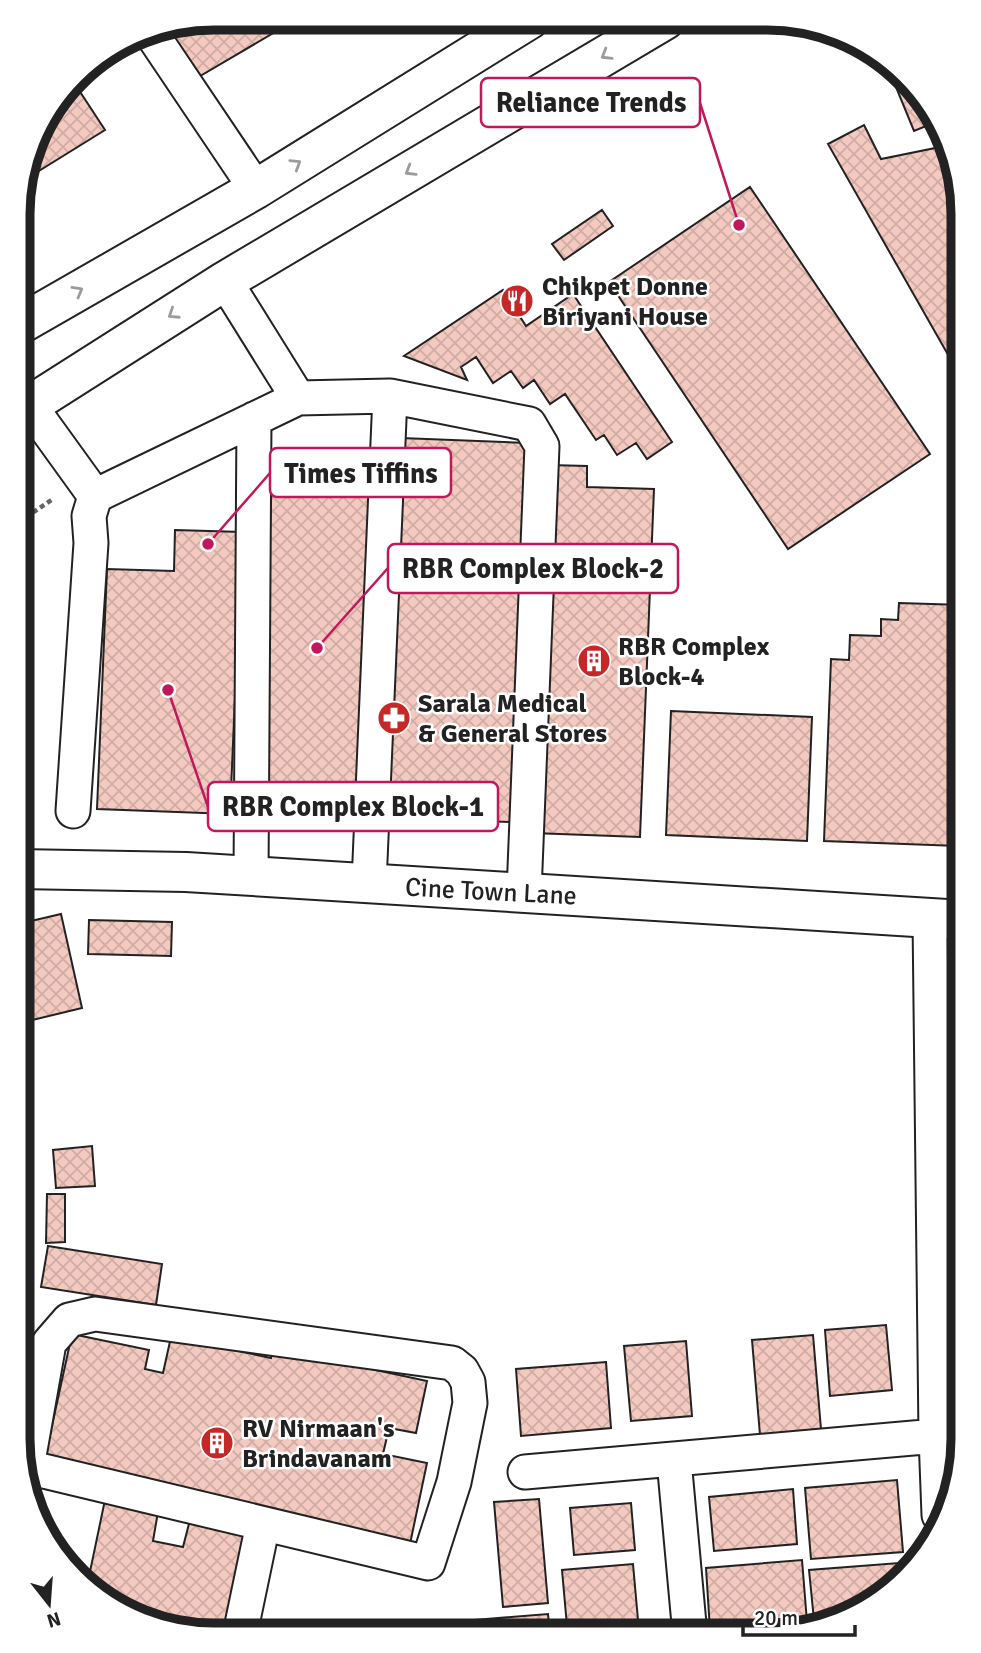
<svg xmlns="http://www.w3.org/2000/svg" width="981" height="1653" viewBox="0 0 981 1653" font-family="Signika,sans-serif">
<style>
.building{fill:url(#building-cross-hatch);stroke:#222;stroke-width:2}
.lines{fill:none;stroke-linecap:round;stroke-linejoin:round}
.street-casing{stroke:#222;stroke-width:37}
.secondary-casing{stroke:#222;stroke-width:42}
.highway-casing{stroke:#222;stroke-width:42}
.path{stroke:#646464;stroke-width:4.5;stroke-dasharray:5 3.5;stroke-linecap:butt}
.street{stroke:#fff;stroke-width:33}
.secondary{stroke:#fff;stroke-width:38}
.highway{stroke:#fff;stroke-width:38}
.oneway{stroke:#9c9c9c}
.labels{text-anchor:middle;stroke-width:5;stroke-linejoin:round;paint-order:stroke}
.poi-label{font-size:26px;font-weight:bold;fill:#222;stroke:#fff;text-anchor:start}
.street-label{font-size:26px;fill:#222;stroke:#fff}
.rim{fill:none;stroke:#222;stroke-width:9}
.leader{fill:none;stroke:#c2185b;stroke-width:2.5}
.callout-dot{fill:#c2185b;stroke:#fff;stroke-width:2.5}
.callout{fill:#fff;stroke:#c2185b;stroke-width:2.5}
.callout-label{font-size:28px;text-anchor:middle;font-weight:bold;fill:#222}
</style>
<defs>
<pattern id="building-cross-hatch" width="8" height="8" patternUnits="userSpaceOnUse" patternTransform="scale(1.75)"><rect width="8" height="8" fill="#f3c9c0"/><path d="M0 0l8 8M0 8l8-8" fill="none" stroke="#d0aca5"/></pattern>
</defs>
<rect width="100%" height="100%" fill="#fff"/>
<path class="building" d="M214,18H299L190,82L159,28Z
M894,68L936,122L914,131L889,70Z
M73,81L105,130L21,182L38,127Z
M864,125L881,159L950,145L964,214L963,381L828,144Z
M750,187L930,454L788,549L609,282Z
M602,210L613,226L564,260L552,244Z
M503,290L526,326L573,294L672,442L647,459L636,443L617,455L604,435L596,440L565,394L550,404L534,380L523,388L511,371L493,383L476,357L461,367L467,380L404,356Z
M401,438L528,443L512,822L385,818Z
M318,458L377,460L362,819L258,816L272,478L317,479Z
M549,465L587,466V487L654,489L640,837L533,833Z
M175,530L242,532L230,814L97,809L107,569L174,571Z
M899,603L963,605V721L958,846L824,841L831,659L849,660L850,635L881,636V619L898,620Z
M671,711L812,717L807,841L666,835Z
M61,914L82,1008L24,1022L18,998V924Z
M89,920L172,922L171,956L88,954Z
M92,1146L95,1186L56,1188L53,1150Z
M47,1194H65V1242L46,1243Z
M48,1246L162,1264L156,1305L41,1287Z
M18,1249L26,1290L18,1292Z
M886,1325L892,1390L830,1396L825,1330Z
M72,1334L149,1350L145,1369L163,1373L171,1337L271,1358L273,1348L427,1381L416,1433L389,1428L383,1454L427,1463L410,1544L43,1467Z
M813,1335L821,1429L760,1435L752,1340Z
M686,1341L692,1416L631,1421L624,1346Z
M606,1362L611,1428L521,1436L516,1369Z
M897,1480L903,1552L811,1559L805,1488Z
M793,1489L797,1544L714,1551L709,1497Z
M106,1495L159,1506L153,1541L183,1547L192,1512L251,1530L226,1634H188L94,1595L87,1586Z
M539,1499L548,1603L503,1607L494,1502Z
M631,1503L635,1550L574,1555L570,1508Z
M802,1560L807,1622L710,1630L706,1568Z
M899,1563L900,1576L847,1617L814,1620L809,1570Z
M633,1564L638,1620L567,1626L562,1570Z
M548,1614L550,1635H476L475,1620Z"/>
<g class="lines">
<defs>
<path id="street" d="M149,30L256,189
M225,281L298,398
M30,406L95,496
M73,811L91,543L89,516L95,496L298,398L390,396L529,424L542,446L524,893
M251,876L254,419
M369,884L390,396
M930,918L936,1436L939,1515
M934,1138L963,1140
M674,1460L690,1635
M525,1472L936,1436
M25,1477L27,1467L49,1343L69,1320L95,1314L452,1363L462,1371L468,1382L470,1403L454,1482L428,1563L27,1467
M240,1634L263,1524"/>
<path id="secondary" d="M18,869L186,872L963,920"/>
<path id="highway" d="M19,325L256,189L530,19
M19,412L225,281L665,20"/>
</defs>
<use href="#street" class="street-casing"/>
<use href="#secondary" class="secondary-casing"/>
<use href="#highway" class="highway-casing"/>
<path class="path" d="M19,522L53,499"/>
<use href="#street" class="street"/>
<use href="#secondary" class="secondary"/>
<use href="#highway" class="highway"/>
</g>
<defs><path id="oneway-chevron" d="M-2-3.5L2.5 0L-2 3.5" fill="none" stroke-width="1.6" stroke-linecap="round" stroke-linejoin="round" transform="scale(1.75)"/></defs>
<g class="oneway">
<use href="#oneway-chevron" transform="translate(606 55) rotate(149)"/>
<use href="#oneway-chevron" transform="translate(296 164) rotate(-32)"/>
<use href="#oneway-chevron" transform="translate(410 171) rotate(149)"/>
<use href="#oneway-chevron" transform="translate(78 291) rotate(-30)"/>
<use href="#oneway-chevron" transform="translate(173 314) rotate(147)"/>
</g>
<defs>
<symbol id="restaurant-disc" viewBox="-11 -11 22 22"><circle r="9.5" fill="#c62828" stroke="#fff"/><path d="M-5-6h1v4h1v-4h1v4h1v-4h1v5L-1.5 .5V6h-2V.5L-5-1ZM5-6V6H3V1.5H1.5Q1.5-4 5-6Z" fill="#fff"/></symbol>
<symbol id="building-disc" viewBox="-11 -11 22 22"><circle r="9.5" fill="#c62828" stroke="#fff"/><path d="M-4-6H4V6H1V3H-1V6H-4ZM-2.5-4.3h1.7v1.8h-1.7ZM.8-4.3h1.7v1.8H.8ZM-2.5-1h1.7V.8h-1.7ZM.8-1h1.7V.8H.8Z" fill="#fff"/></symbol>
<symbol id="pharmacy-disc" viewBox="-11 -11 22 22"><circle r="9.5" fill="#c62828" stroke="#fff"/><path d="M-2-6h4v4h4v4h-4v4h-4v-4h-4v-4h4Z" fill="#fff"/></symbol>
</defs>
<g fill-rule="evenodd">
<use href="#restaurant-disc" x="498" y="282" width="38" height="38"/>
<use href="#building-disc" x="575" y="642" width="38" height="38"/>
<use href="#pharmacy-disc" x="375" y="699" width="38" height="38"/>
<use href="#building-disc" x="198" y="1424" width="38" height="38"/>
</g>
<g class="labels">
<g class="poi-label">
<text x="542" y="295">Chikpet Donne<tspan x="542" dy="30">Biriyani House</tspan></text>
<text x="618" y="655">RBR Complex<tspan x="618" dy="30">Block-4</tspan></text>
<text x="418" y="712">Sarala Medical<tspan x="418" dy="30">&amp; General Stores</tspan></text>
<text x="242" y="1437">RV Nirmaan's<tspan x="242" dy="30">Brindavanam</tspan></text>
</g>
<g class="street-label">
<text transform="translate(491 891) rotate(3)" y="9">Cine Town Lane</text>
</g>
</g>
<path d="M0 0H981V1653H0ZM214 30H767A184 184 0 0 1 951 214V1439A184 184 0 0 1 767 1623H214A184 184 0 0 1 30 1439V214A184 184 0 0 1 214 30Z" fill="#fff" fill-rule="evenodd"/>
<path class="rim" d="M214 30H767A184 184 0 0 1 951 214V1439A184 184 0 0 1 767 1623H214A184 184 0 0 1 30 1439V214A184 184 0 0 1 214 30Z"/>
<path class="leader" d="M739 225L700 103M208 544L270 473M317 648L388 568M168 690L208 807"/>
<g class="callout-dot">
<circle cx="739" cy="225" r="7"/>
<circle cx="208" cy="544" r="7"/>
<circle cx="317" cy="648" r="7"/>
<circle cx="168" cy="690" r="7"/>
</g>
<g class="callout">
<rect x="481" y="78" width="219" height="49" rx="7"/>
<rect x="270" y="448" width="181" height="49" rx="7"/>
<rect x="388" y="544" width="290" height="49" rx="7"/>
<rect x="208" y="782" width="290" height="49" rx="7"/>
</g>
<g class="callout-label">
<text x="591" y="112">Reliance Trends</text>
<text x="361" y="483">Times Tiffins</text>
<text x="533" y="578">RBR Complex Block-2</text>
<text x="353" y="816">RBR Complex Block-1</text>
</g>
<g transform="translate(49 1604) rotate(163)" stroke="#ffffff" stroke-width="5" paint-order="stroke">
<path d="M0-5L12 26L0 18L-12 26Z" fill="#222222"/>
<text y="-10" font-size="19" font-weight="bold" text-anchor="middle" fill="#222222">N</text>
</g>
<path d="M743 1625v10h112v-10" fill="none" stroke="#222222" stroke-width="3.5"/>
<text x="754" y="1625" font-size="21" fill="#222222" stroke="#ffffff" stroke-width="5" paint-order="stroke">20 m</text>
</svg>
